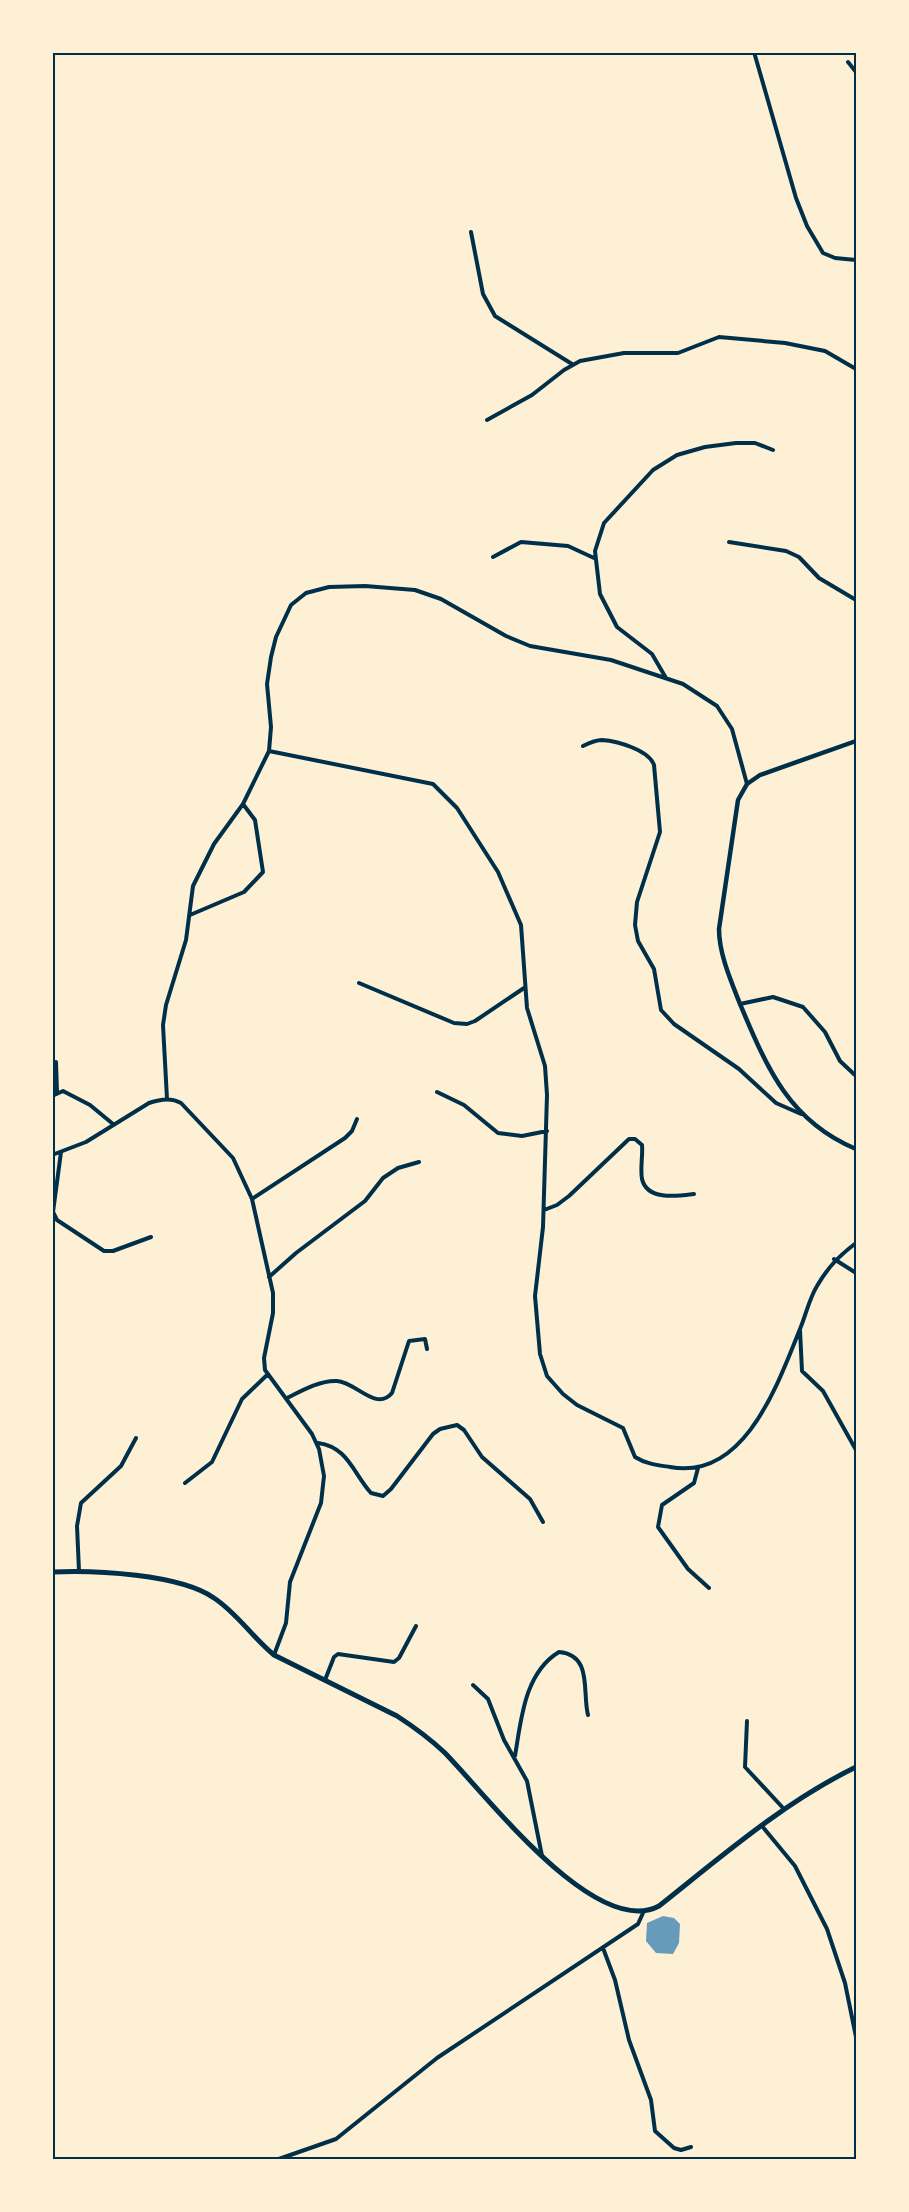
<svg xmlns="http://www.w3.org/2000/svg" width="909" height="2212" viewBox="0 0 909 2212" font-family="Montserrat,sans-serif">
<style>
.water{fill:#669bbc}
.lines{fill:none;stroke-linecap:round;stroke-linejoin:round}
.minor{stroke:#003049;stroke-width:4}
.tertiary{stroke:#003049;stroke-width:4.5}
.secondary{stroke:#003049;stroke-width:5}
.neatline{fill:none;stroke:#003049;stroke-width:2}
</style>
<rect width="100%" height="100%" fill="#fdf0d5"/>
<path class="water" d="M663,1916L674,1918L680,1924L679,1943L673,1954L656,1953L646,1941L647,1923Z"/>
<g class="lines">
<path class="minor" d="M754,52L796,198L807,226L823,253L835,258L856,260
M848,62L856,72
M471,232L483,294L495,316L572,364
M487,420L532,395L564,370L580,361L624,353H678L719,337L785,343L825,351L856,369
M729,542L786,551L799,557L819,578L856,600
M493,557L521,542L568,546L594,558
M666,678L652,654L617,627L600,594L595,551L604,523L653,470L677,455L705,447L736,443H755L773,450
M583,746C589,743 595,740 602,740C617,741 649,750 654,765L660,832L637,902L635,925L638,941L654,969L661,1010L674,1024L739,1069L776,1103L801,1114
M269,751L433,784L457,808L498,872L521,925L527,1008L545,1066L547,1095L543,1227L535,1296L540,1354L547,1376L563,1394L577,1405L623,1428L635,1457C646,1464 657,1465 670,1467C745,1481 778,1383 800,1329C806,1315 809,1299 817,1286C828,1267 839,1256 856,1243
M190,915L244,892L263,872L255,820L243,804
M359,983L454,1023L467,1024L475,1021L524,988
M740,1004L773,997L803,1007L825,1032L840,1061L856,1076
M56,1062L57,1092
M437,1092L464,1105L498,1133L522,1136L547,1131
M52,1096L63,1091L90,1105L113,1124
M167,1099L163,1025L166,1005L186,940L193,886L214,844L243,804L269,751L271,727L267,684L271,657L276,637L291,605L306,593L329,587L365,586L415,590L441,599L506,636L530,646L611,660L683,684L717,706L732,729L747,784
M61,1152L53,1212L57,1220L104,1251H113L151,1237
M52,1155L86,1142L149,1103C160,1099 171,1097 181,1103L233,1158L252,1199L273,1293V1313L264,1358L265,1370L312,1434L319,1449L324,1476L321,1503L290,1582L286,1623L274,1655
M252,1199L345,1138L352,1131L357,1119
M544,1210L557,1205L569,1196L629,1139H635L642,1145C643,1156 640,1168 642,1179C647,1201 678,1196 694,1194
M834,1259L856,1273
M269,1277L296,1253L365,1201L383,1178L398,1168L419,1162
M800,1330L802,1371L823,1391L856,1450
M287,1398C301,1391 320,1380 337,1381C356,1382 376,1412 392,1393L409,1341L425,1339L427,1349
M318,1443C348,1447 353,1473 371,1493L383,1496L391,1489L433,1434L440,1429L457,1425L464,1430L482,1457L530,1499L543,1522
M698,1468L694,1483L662,1505L658,1527L688,1569L709,1588
M185,1483L212,1462L242,1399L267,1375
M79,1571L77,1526L81,1503L121,1466L136,1438
M325,1680L334,1657L338,1654L394,1662L399,1658L416,1626
M473,1685L488,1699L504,1740L527,1781L542,1856
M747,1721L745,1767L784,1809
M515,1756C521,1721 524,1673 559,1652C593,1655 582,1692 588,1715
M762,1826L795,1866L827,1929L845,1983L856,2037
M603,1948L615,1980L629,2040L651,2100L655,2131L674,2148L681,2150L691,2147
M276,2160L336,2139L437,2058L638,1924L643,1913"/>
<path class="tertiary" d="M856,741L760,775L747,784L738,800L719,929C719,954 731,981 740,1004C767,1068 789,1121 856,1149"/>
<path class="secondary" d="M52,1572C94,1570 180,1574 214,1598C237,1613 253,1638 274,1655L397,1716C414,1727 429,1738 444,1752C484,1792 595,1940 659,1906C722,1856 784,1802 856,1767"/>
</g>
<rect width="909" height="2212" fill="none" stroke="#fdf0d5" stroke-width="108"/>
<rect x="54" y="54" width="801" height="2104" class="neatline"/>
</svg>
